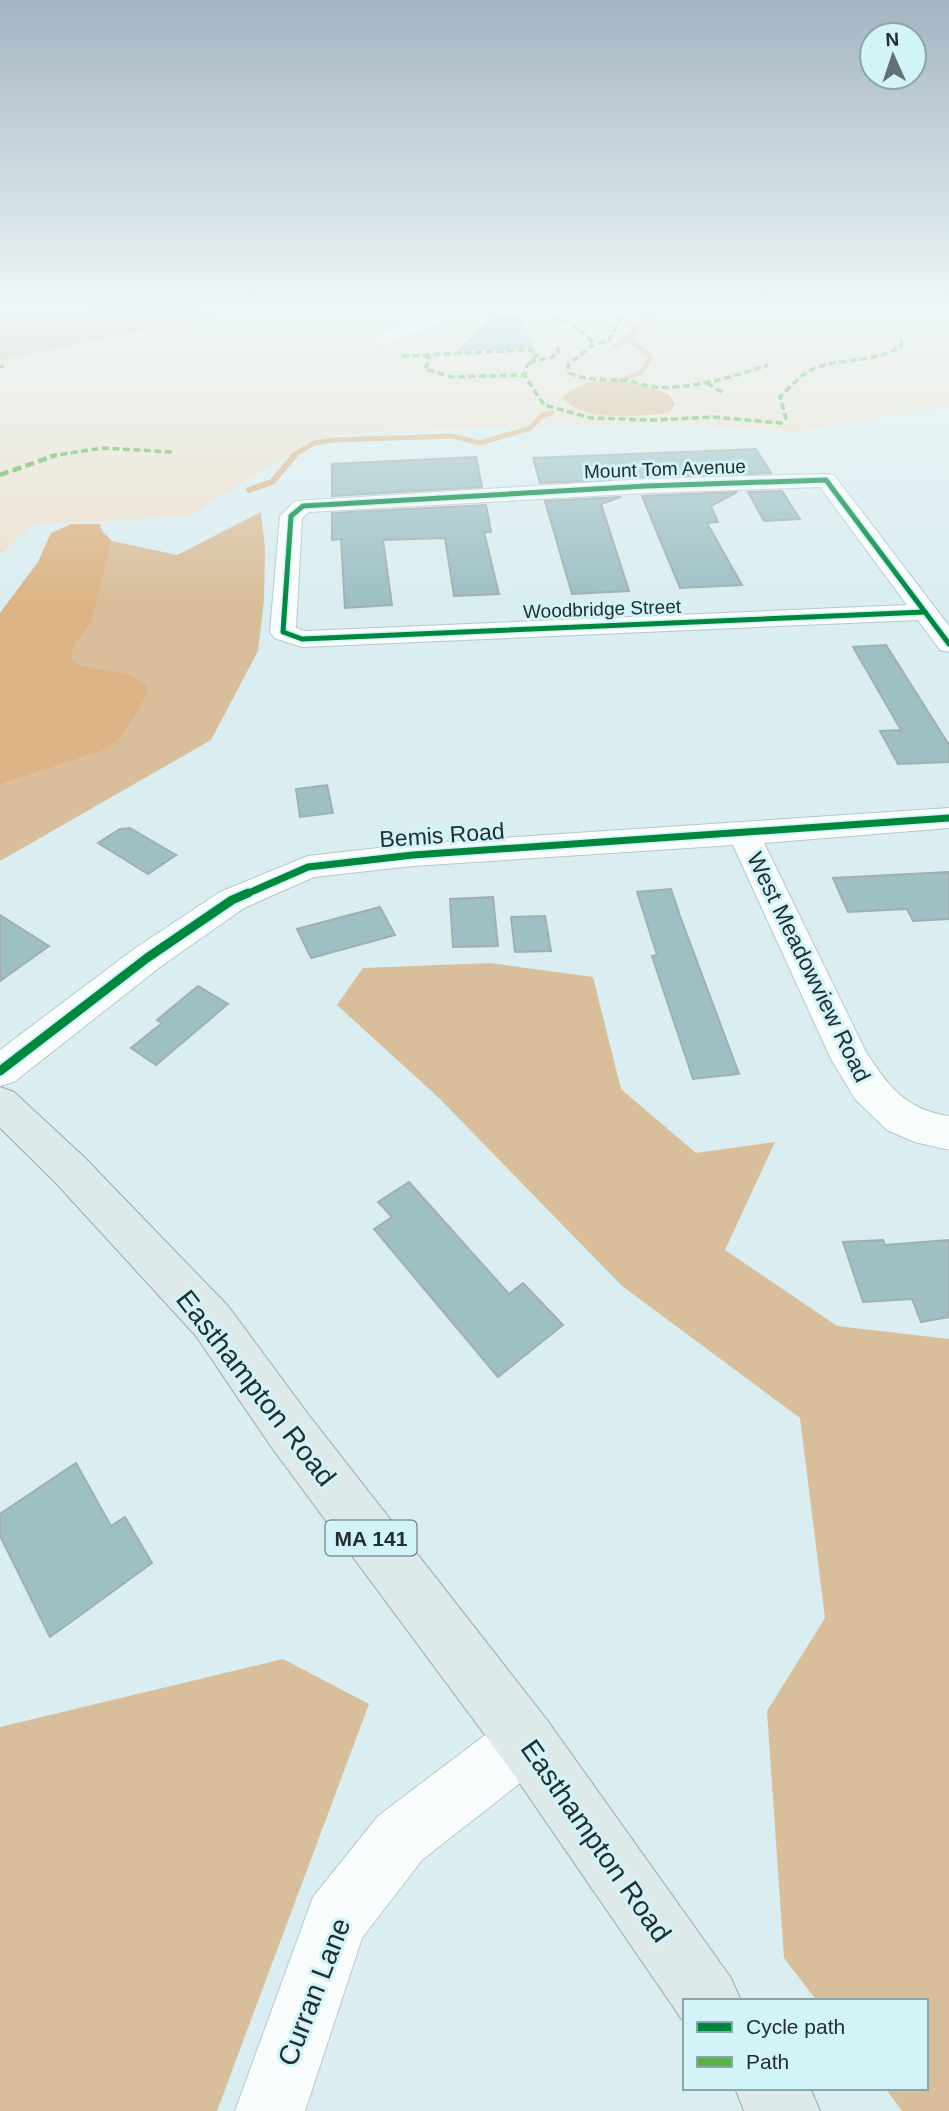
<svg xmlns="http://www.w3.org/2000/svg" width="949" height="2111" font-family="Arial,sans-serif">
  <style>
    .green { fill: #ede0cd }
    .forest { fill: #d9be9b }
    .water { fill: #dcb486 }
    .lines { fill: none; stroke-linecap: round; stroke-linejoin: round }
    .stream-far1 { stroke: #dcb486; stroke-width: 5 }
    .stream { stroke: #dcb486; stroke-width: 6 }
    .building { fill: #9ec0c5; stroke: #a1afb2; stroke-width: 2 }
    .minor-casing { stroke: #b9c8ca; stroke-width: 2 }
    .major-casing { stroke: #96abaf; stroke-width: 2 }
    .minor { fill: #f9fcfd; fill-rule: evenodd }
    .major { fill: #dee9ea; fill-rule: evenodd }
    .quiet-far1 { stroke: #55b246; stroke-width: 3.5; stroke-dasharray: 7 3.5; stroke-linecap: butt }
    .quiet { stroke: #55b246; stroke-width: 4.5; stroke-dasharray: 9 4.5; stroke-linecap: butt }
    .cycleway-far2-casing { stroke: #d2f3f8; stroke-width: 8 }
    .cycleway-far1-casing { stroke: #d2f3f8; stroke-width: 10 }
    .cycleway-casing { stroke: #d2f3f8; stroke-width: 13 }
    .cycleway-far2 { stroke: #00873e; stroke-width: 5 }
    .cycleway-far1 { stroke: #00873e; stroke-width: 7 }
    .cycleway { stroke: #00873e; stroke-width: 9 }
    .labels { text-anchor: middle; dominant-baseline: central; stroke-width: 6; stroke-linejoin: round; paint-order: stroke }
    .far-street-label { font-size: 19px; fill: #222f31; stroke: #d2f3f8 }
    .shield { fill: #d2f3f8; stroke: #576a6d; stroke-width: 2 }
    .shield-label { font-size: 21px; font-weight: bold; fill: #222f31 }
    .street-label { font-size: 23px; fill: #222f31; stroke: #d2f3f8 }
    .near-street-label { font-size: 28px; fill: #222f31; stroke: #d2f3f8 }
  </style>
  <rect width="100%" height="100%" fill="#daedf0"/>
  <!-- green -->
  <path class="green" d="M0,304H949V410L903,413L795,432L659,423L378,431L314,439L188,516L32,525L0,555Z"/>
  <!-- forest -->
  <g class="forest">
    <path d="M0,304H285L183,322L0,360Z"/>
    <path d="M261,512L265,548L264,600L258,651L211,740L0,861V785L103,751L146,696L106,671L82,666L72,659L74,646L92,622L112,541L177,555Z"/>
    <path d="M490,963L593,977L621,1089L696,1153L775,1142L725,1250L837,1326L949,1339V2111H902L885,2088H926V2001H817L784,1958L767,1711L825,1618L800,1418L622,1286L439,1098L337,1005L363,968Z"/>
    <path d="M283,1659L369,1704L217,2111H0V1727Z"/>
  </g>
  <!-- water -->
  <g class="water">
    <path d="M595,381C622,380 646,385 670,395L675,405L669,412L661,414C633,416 581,422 562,397L582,384Z"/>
    <path d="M71,524H100L102,531L112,541L92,622L74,646L72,659L82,666L131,675L147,685L146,696L122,736L103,751L0,785V613L38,562L51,533Z"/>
  </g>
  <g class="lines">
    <!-- stream-far1 -->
    <g class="stream-far1">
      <path d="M616,346L627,338"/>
      <path d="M605,387L641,372L651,357L627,338L663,304"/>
      <path d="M292,456L314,443L335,440L452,436L480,443L531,428L542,415L552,413"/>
    </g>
    <!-- stream -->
    <path class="stream" d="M249,490L272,482L295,455"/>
  </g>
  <!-- building -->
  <g class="building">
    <path d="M492,319H520L533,347L459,350Z"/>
    <path d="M756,449L771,473L540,483L533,458Z"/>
    <path d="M476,457L482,487L332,496V464Z"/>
    <path d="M782,491L800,519L764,521L748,492Z"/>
    <path d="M737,492L711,506L718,522L707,523L742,585L680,588L642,496Z"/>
    <path d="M621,497L601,504L629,591L572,594L545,501Z"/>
    <path d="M486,505L491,532H484L499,594L454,596L445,538L383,540L392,605L345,608L341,539L332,540V513Z"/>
    <path d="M886,645L949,745V762L898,764L880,731L901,730L853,647Z"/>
    <path d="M327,785L333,813L300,817L296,789Z"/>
    <path d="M130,828L176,855L148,874L98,843L120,829Z"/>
    <path d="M949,872V919L913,921L907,909L848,912L833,878Z"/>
    <path d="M671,889L680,916L739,1074L693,1079L652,956L657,955L637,892Z"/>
    <path d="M493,897L498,946L453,947L450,899Z"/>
    <path d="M380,907L395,935L311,958L297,929Z"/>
    <path d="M0,915L49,946L0,981Z"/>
    <path d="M545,916L551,951L515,952L511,917Z"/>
    <path d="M198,986L228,1004L156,1065L131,1048L162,1023L157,1020Z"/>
    <path d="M409,1182L509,1294L523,1283L563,1325L498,1377L374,1229L392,1217L378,1202Z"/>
    <path d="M883,1240L885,1245L949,1240V1317L921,1322L912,1299L863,1302L843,1242Z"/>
    <path d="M76,1463L111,1526L125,1517L152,1563L50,1637L0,1536V1514Z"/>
  </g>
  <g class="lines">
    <!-- minor casing -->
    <g class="minor-casing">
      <g id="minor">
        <path d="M461,304H482L469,313L387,344H375L372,340L386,331Z"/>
        <path d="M826,474L834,475L949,626V652L940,650L918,620L302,647L274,638L270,632L280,516L295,501L646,479ZM820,487L907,605L305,631L296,628L302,518L309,512L646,493Z"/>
        <path d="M949,808V828L764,843L866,1052C889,1087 906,1110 949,1116V1150L915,1142L887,1130L855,1099L831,1059L733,845L413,866L314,877L244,908L160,967L14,1082L0,1086V1050L134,949L220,892L308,856L413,844Z"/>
        <path d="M526,1712L547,1720L555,1741L547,1762L422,1860L362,1938L305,2111H235L313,1897L378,1816L505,1720Z"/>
      </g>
    </g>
    <!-- major casing -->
    <g class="major-casing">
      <g id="major">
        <path d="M0,1087L14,1092L84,1157L228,1306L308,1414L547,1720L731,1978L741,2001H685V2024L505,1762L272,1448L196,1336L54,1181L0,1128Z"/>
        <path d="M735,2088H810L820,2111H744Z"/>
      </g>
    </g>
    <!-- minor -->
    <use href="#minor" class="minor"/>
    <!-- major -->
    <use href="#major" class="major"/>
    <!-- quiet-far1 -->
    <g class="quiet-far1">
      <path d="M51,304C110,313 168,314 227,304"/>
      <path d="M552,316L578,328L595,345"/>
      <path d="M622,316L609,340L590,347L568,365L569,373C587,381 604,379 623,380C634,381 644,386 655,387C694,389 732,377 768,365"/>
      <path d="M402,356L531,350L537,355L527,366L525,376L544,405L591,418L655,420L712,417L781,423L786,418L780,397C790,387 801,374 815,368C844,357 874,364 901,346L902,338"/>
      <path d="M424,356L430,358L425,369L452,377L525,375"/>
      <path d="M529,363L552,357L559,352L557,347"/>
      <path d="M0,367L4,366"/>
      <path d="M707,383L725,394"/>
      <path d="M50,456L103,448L172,452"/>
    </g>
    <!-- quiet -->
    <path class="quiet" d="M0,475L56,455"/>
    <!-- cycleway-far2 casing -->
    <g class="cycleway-far2-casing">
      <g id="cycleway-far2">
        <path d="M826,480L925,612L302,639L283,632L291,516L303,506L646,486Z"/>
        <path d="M925,612L949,644"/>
      </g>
    </g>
    <!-- cycleway-far1 casing -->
    <g class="cycleway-far1-casing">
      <path id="cycleway-far1" d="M244,895L308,867L413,855L949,818"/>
    </g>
    <!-- cycleway casing -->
    <g class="cycleway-casing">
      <path id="cycleway" d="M0,1071L147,958L232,900L248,893"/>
    </g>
    <!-- cycleway-far2 -->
    <use href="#cycleway-far2" class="cycleway-far2"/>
    <!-- cycleway-far1 -->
    <use href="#cycleway-far1" class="cycleway-far1"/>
    <!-- cycleway -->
    <use href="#cycleway" class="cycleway"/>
  </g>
  <!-- sky -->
  <linearGradient id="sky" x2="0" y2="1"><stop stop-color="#a3b4c1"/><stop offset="0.51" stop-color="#eef7f8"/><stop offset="1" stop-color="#eef7f8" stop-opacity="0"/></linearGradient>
  <rect width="949" height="600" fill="url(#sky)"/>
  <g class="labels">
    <!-- far-street labels -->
    <g class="far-street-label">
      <text transform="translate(665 469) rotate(-2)">Mount Tom Avenue</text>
      <text transform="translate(602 609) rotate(-2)">Woodbridge Street</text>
    </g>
    <!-- shield labels -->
    <rect class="shield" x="325.5" y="1520.5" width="91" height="35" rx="5"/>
    <g class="shield-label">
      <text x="371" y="1538">MA 141</text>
    </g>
    <!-- street labels -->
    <g class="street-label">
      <text transform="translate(442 835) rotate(-4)">Bemis Road</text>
      <text transform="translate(809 967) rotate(64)">West Meadowview Road</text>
    </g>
    <!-- near-street labels -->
    <g class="near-street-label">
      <text transform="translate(256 1388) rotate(52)">Easthampton Road</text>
      <text transform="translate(596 1841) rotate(55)">Easthampton Road</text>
      <text transform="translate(314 1992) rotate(-69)">Curran Lane</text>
    </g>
  </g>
  <!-- legend -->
  <rect x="683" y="1999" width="245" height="91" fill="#d2f3f8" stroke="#8ca5a8" stroke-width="2"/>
  <rect x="697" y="2022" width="35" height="10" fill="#00873e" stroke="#8ca5a8" stroke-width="2"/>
  <text x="746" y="2034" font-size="21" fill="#222f31">Cycle path</text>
  <rect x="697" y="2057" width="35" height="10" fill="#55b246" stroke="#8ca5a8" stroke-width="2"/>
  <text x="746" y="2069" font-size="21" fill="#222f31">Path</text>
  <!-- north arrow -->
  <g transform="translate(893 56) rotate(357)"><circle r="33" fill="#d2f3f8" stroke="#8ca5a8" stroke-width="2"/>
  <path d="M0-5L12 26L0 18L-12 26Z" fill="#627274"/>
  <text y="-10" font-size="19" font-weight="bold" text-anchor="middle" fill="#222f31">N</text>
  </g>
</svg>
